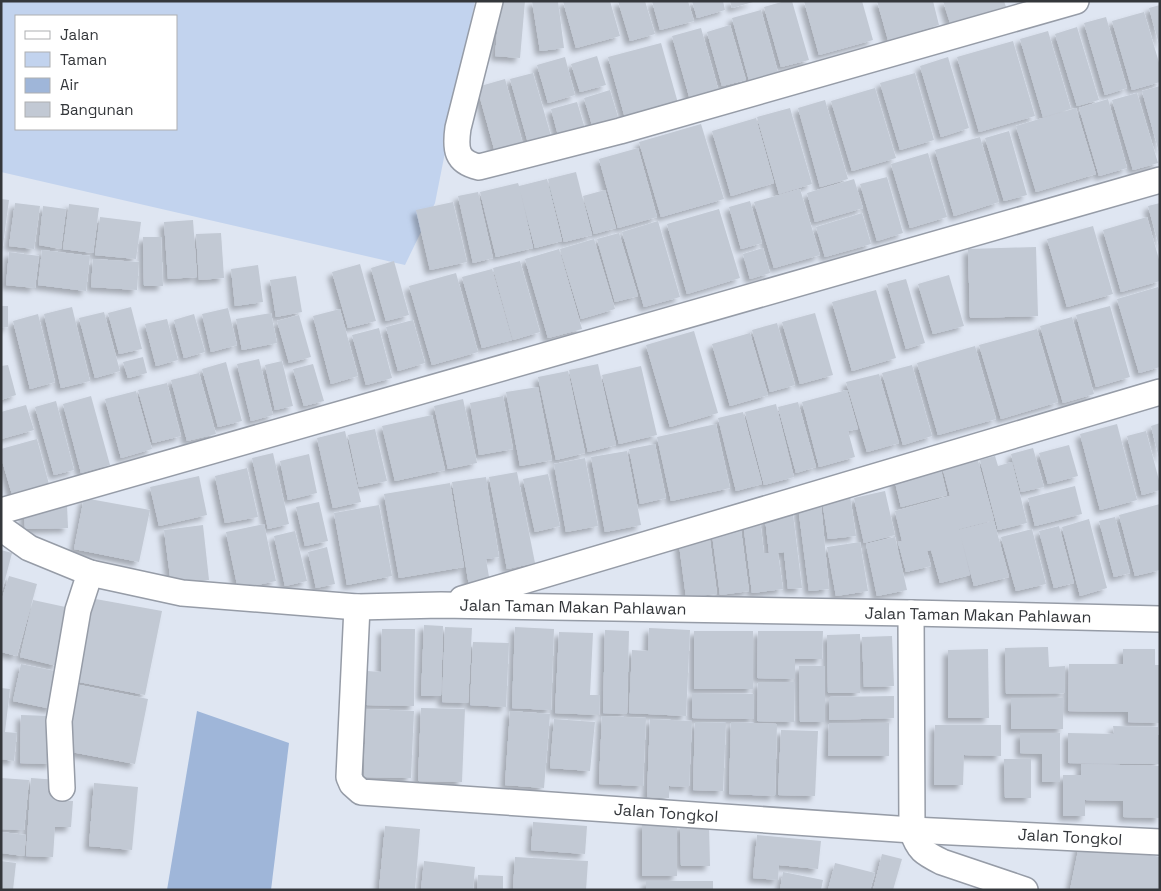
<svg xmlns="http://www.w3.org/2000/svg" width="1161" height="891" font-family="'Space Grotesk',sans-serif">
  <style>
    .green { fill: #c2d3ee; fill-rule: evenodd }
    .water { fill: #9fb6d9 }
    .building { fill: #c2c9d4; filter: url(#shadow) }
    .lines { fill: none; stroke-linecap: round; stroke-linejoin: round }
    .minor-casing { stroke: #969ca7; stroke-width: 28 }
    .minor { stroke: #fff; stroke-width: 25 }
    .labels { text-anchor: middle; dominant-baseline: central; stroke-width: 4; stroke-linejoin: round; paint-order: stroke }
    .street-label { font-size: 16px; fill: #34373b; stroke: #fff }
  </style>
  <defs>
    <filter id="shadow"><feDropShadow dx="-4.5" dy="4.5" stdDeviation="2.5" flood-color="#0004"/></filter>
  </defs>
  <rect width="100%" height="100%" fill="#dfe6f2"/>
  <!-- green -->
  <path class="green" d="M1,1H475L435,203L405,265L1,172ZM16,16H176V129H16Z"/>
  <!-- water -->
  <path class="water" d="M197,711L289,743L271,890H167Z"/>
  <!-- building -->
  <g class="building">
    <path d="M500,1H525L520,58L495,56Z"/>
    <path d="M532,1H558L564,48L540,51Z"/>
    <path d="M563,1H610L620,36L576,48Z"/>
    <path d="M618,1H645L655,34L630,41Z"/>
    <path d="M652,1H688L694,21L660,30Z"/>
    <path d="M692,1H723L725,10L697,18Z"/>
    <path d="M730,1H753V2L732,8Z"/>
    <path d="M785,1H792L809,60L781,67L764,7Z"/>
    <path d="M804,1H862L873,40L819,55Z"/>
    <path d="M877,1H933L939,25L888,40Z"/>
    <path d="M943,1H1004L1006,7L950,23Z"/>
    <path d="M1160,5V43L1159,44L1149,8Z"/>
    <path d="M761,10L779,76L750,84L732,18Z"/>
    <path d="M1144,12L1160,66V82L1132,90L1112,21Z"/>
    <path d="M1106,17L1127,88L1105,95L1084,23Z"/>
    <path d="M730,25L746,80L722,86L707,32Z"/>
    <path d="M1077,27L1099,100L1077,106L1055,34Z"/>
    <path d="M701,28L719,92L690,100L672,36Z"/>
    <path d="M1048,31L1071,109L1043,117L1020,39Z"/>
    <path d="M1013,41L1035,116L979,132L957,57Z"/>
    <path d="M661,43L678,103L625,118L608,57Z"/>
    <path d="M597,56L606,85L580,92L571,64Z"/>
    <path d="M565,57L575,95L548,103L537,65Z"/>
    <path d="M948,57L969,128L941,137L920,66Z"/>
    <path d="M533,73L551,136L528,143L510,79Z"/>
    <path d="M915,73L934,140L900,150L880,83Z"/>
    <path d="M505,79L524,148L496,156L477,87Z"/>
    <path d="M1160,86V152H1159L1142,91Z"/>
    <path d="M875,88L896,158L852,171L831,101Z"/>
    <path d="M610,90L618,117L592,125L584,98Z"/>
    <path d="M1137,93L1158,163L1133,170L1112,100Z"/>
    <path d="M1108,99L1127,168L1099,176L1079,108Z"/>
    <path d="M825,100L848,179L820,187L798,108Z"/>
    <path d="M577,102L586,132L559,139L551,109Z"/>
    <path d="M790,108L812,184L779,194L757,117Z"/>
    <path d="M1076,108L1096,174L1036,192L1016,126Z"/>
    <path d="M756,118L774,183L731,196L712,131Z"/>
    <path d="M701,124L724,199L661,217L639,142Z"/>
    <path d="M1009,131L1027,195L1004,201L985,138Z"/>
    <path d="M980,137L999,202L954,216L935,150Z"/>
    <path d="M638,148L657,217L618,228L599,159Z"/>
    <path d="M928,153L947,217L910,228L891,164Z"/>
    <path d="M576,172L592,235L564,242L548,179Z"/>
    <path d="M887,177L903,233L877,241L860,184Z"/>
    <path d="M547,179L562,241L535,248L520,190L533,248L496,257L480,192L518,183L519,186Z"/>
    <path d="M854,179L863,208L815,222L807,193Z"/>
    <path d="M800,189L820,255L774,268L754,202Z"/>
    <path d="M605,190L616,228L594,234L583,196Z"/>
    <path d="M478,192L493,258L473,263L458,196Z"/>
    <path d="M1,199L9,200L2,253H1Z"/>
    <path d="M750,201L762,243L741,249L729,207Z"/>
    <path d="M453,202L467,262L430,270L416,210Z"/>
    <path d="M15,203L40,206L34,249L9,246Z"/>
    <path d="M1160,203V246H1159L1148,206Z"/>
    <path d="M69,204L99,208L93,253L63,249Z"/>
    <path d="M43,206L66,209L61,249L39,245Z"/>
    <path d="M719,209L740,278L687,294L667,224Z"/>
    <path d="M862,213L871,244L825,257L816,227Z"/>
    <path d="M100,217L141,222L136,259L95,255Z"/>
    <path d="M1147,217L1160,263V281L1121,292L1103,230Z"/>
    <path d="M193,220L197,277L168,279L164,222Z"/>
    <path d="M658,221L680,297L644,307L622,232Z"/>
    <path d="M1093,226L1113,294L1067,307L1047,239Z"/>
    <path d="M221,233L224,278L199,280L196,234Z"/>
    <path d="M619,233L638,296L615,302L597,239Z"/>
    <path d="M143,237H161L163,286H144Z"/>
    <path d="M594,239L615,309L581,319L560,249Z"/>
    <path d="M1036,247L1038,316L970,318L968,249Z"/>
    <path d="M763,248L770,273L750,279L743,254Z"/>
    <path d="M559,249L582,329L548,338L525,259Z"/>
    <path d="M42,250L90,256L86,291L38,285Z"/>
    <path d="M9,252L39,256L35,288L6,285Z"/>
    <path d="M93,259L139,262L137,290L91,287Z"/>
    <path d="M394,261L409,315L386,321L371,268Z"/>
    <path d="M520,261L540,332L513,340L493,268Z"/>
    <path d="M360,264L376,321L348,328L332,272Z"/>
    <path d="M258,265L263,302L235,306L231,269Z"/>
    <path d="M492,269L512,340L482,348L462,277Z"/>
    <path d="M456,273L478,352L432,365L409,286Z"/>
    <path d="M949,275L964,326L933,334L918,284Z"/>
    <path d="M296,276L302,312L276,317L270,280Z"/>
    <path d="M906,279L925,343L906,349L887,284Z"/>
    <path d="M1158,287L1160,292V367L1139,373L1117,299Z"/>
    <path d="M876,290L896,358L852,371L832,302Z"/>
    <path d="M1,306H8V327L1,328Z"/>
    <path d="M1110,306L1130,377L1096,387L1076,315Z"/>
    <path d="M72,307L90,381L61,388L44,314Z"/>
    <path d="M131,307L142,349L119,354L108,313Z"/>
    <path d="M228,308L237,345L211,352L202,314Z"/>
    <path d="M340,309L358,376L331,384L313,316Z"/>
    <path d="M104,312L120,371L95,378L79,318Z"/>
    <path d="M271,313L277,343L242,350L236,319Z"/>
    <path d="M815,313L833,375L800,384L782,322Z"/>
    <path d="M38,314L55,382L30,389L13,321Z"/>
    <path d="M194,314L205,352L184,358L174,320Z"/>
    <path d="M299,315L311,357L289,363L277,321Z"/>
    <path d="M1072,317L1094,394L1063,403L1040,326Z"/>
    <path d="M167,319L178,360L156,366L145,324Z"/>
    <path d="M413,320L425,363L398,371L386,327Z"/>
    <path d="M777,323L795,385L770,392L752,330Z"/>
    <path d="M379,328L392,378L366,385L352,335Z"/>
    <path d="M1037,329L1058,402L1001,419L979,345Z"/>
    <path d="M694,331L718,413L670,427L646,345Z"/>
    <path d="M750,333L768,395L730,406L712,344Z"/>
    <path d="M975,346L996,419L938,435L917,363Z"/>
    <path d="M143,357L147,373L128,378L123,362Z"/>
    <path d="M259,359L273,415L251,421L237,364Z"/>
    <path d="M282,361L293,406L275,410L265,365Z"/>
    <path d="M226,362L242,421L218,427L202,369Z"/>
    <path d="M313,364L324,401L304,406L293,369Z"/>
    <path d="M598,364L616,445L588,452L569,370Z"/>
    <path d="M8,365L16,395L1,400V366Z"/>
    <path d="M912,365L932,436L903,445L882,373Z"/>
    <path d="M641,366L657,435L619,444L602,375Z"/>
    <path d="M568,371L585,453L556,460L538,377Z"/>
    <path d="M199,373L216,434L187,441L171,380Z"/>
    <path d="M879,374L899,443L867,452L846,382Z"/>
    <path d="M167,383L181,436L153,443L138,390Z"/>
    <path d="M538,387L552,460L520,466L506,392Z"/>
    <path d="M847,390L858,429L848,431L855,457L819,467L802,402Z"/>
    <path d="M136,391L152,449L121,458L105,399Z"/>
    <path d="M91,396L110,465L81,473L63,404Z"/>
    <path d="M503,396L513,449L479,455L470,403Z"/>
    <path d="M463,399L477,463L448,469L434,406Z"/>
    <path d="M56,401L74,470L54,475L35,407Z"/>
    <path d="M798,402L816,467L796,473L778,407Z"/>
    <path d="M776,404L794,477L764,485L745,412Z"/>
    <path d="M26,405L34,430L1,439V412Z"/>
    <path d="M743,412L762,484L736,491L718,418Z"/>
    <path d="M432,415L445,470L395,481L382,426Z"/>
    <path d="M1160,423V458H1159L1151,426Z"/>
    <path d="M716,424L730,488L671,501L657,437Z"/>
    <path d="M1117,424L1137,500L1100,510L1080,434Z"/>
    <path d="M375,429L387,481L359,487L348,435Z"/>
    <path d="M345,431L361,502L333,508L317,438Z"/>
    <path d="M1146,431L1160,484V490L1142,495L1127,436Z"/>
    <path d="M37,439L50,488L13,498L1,457V449Z"/>
    <path d="M655,444L666,498L640,504L629,449Z"/>
    <path d="M1069,445L1078,476L1048,484L1039,453Z"/>
    <path d="M1033,448L1044,487L1021,492L1011,454Z"/>
    <path d="M627,451L641,525L605,532L591,457Z"/>
    <path d="M273,453L289,524L268,529L252,458Z"/>
    <path d="M309,454L317,493L288,500L280,461Z"/>
    <path d="M995,456L998,466L1012,462L1027,523L998,530L980,460Z"/>
    <path d="M977,457L994,520L959,529V530L994,521L1009,577L974,586L961,537L970,575L940,583L931,550L927,551L931,566L906,572L898,542L902,541L895,511L950,496L942,466Z"/>
    <path d="M585,458L598,526L566,532L554,464Z"/>
    <path d="M939,462L947,495L901,507L893,474Z"/>
    <path d="M247,468L258,517L225,523L215,476Z"/>
    <path d="M517,472L535,563L507,569L489,477Z"/>
    <path d="M548,474L560,526L535,532L523,479Z"/>
    <path d="M199,476L207,515L159,526L150,487Z"/>
    <path d="M486,477L499,557L486,559L490,583L469,586L452,482Z"/>
    <path d="M450,483L464,567L399,578L384,494Z"/>
    <path d="M1075,486L1082,514L1035,526L1028,498Z"/>
    <path d="M885,491L895,535L864,543L854,498Z"/>
    <path d="M850,496L856,536L828,539L822,500Z"/>
    <path d="M84,498L150,510L139,562L74,549Z"/>
    <path d="M319,502L328,541L305,546L296,507Z"/>
    <path d="M821,504L829,589L809,591L798,506Z"/>
    <path d="M1160,504V570L1135,576L1119,515Z"/>
    <path d="M67,505L68,528L25,529L24,507Z"/>
    <path d="M379,505L392,576L347,585L334,513Z"/>
    <path d="M793,514L802,588L788,589L784,552L778,553L783,589L752,593L743,522L760,520L764,553H769L765,518Z"/>
    <path d="M1115,517L1130,573L1114,577L1099,521Z"/>
    <path d="M1089,519L1107,588L1080,596L1062,527Z"/>
    <path d="M740,523L749,591L720,595L711,526Z"/>
    <path d="M264,524L276,581L238,589L226,532Z"/>
    <path d="M203,525L209,580L171,584L164,530Z"/>
    <path d="M1059,526L1074,583L1054,588L1039,531Z"/>
    <path d="M1032,529L1046,584L1016,591L1001,537Z"/>
    <path d="M295,531L307,581L285,586L274,536Z"/>
    <path d="M709,533L717,594L686,597L678,537Z"/>
    <path d="M895,537L907,590L877,596L866,544Z"/>
    <path d="M860,542L868,591L836,596L827,547Z"/>
    <path d="M327,547L335,584L316,588L308,552Z"/>
    <path d="M1,550L12,553L2,591H1Z"/>
    <path d="M9,576L37,584L17,656L1,652V602Z"/>
    <path d="M90,598L162,611L145,695L74,681Z"/>
    <path d="M33,600L70,608L57,666L20,657Z"/>
    <path d="M424,625L443,626L441,696H421Z"/>
    <path d="M445,627L472,628L468,703L442,702Z"/>
    <path d="M515,627L554,629L551,710L512,708Z"/>
    <path d="M649,628L690,630L686,716L629,713L632,650L648,651Z"/>
    <path d="M382,629H415L414,706L366,705L367,671L381,672Z"/>
    <path d="M605,630L629,631L627,714L603,713Z"/>
    <rect x="694" y="631" width="59" height="58"/>
    <path d="M758,631H823L822,659H795V679L757,678Z"/>
    <path d="M559,632L593,633L590,695H600L599,715L555,713Z"/>
    <path d="M860,634V693H828L827,635Z"/>
    <path d="M892,636L894,686L864,687L862,637Z"/>
    <path d="M473,642L509,643L506,707L470,705Z"/>
    <path d="M1048,647L1049,667L1065,666V693L1006,694L1005,648Z"/>
    <path d="M988,649L989,718H948V650Z"/>
    <path d="M1123,649H1155V665H1160V723L1128,722V712L1068,711L1069,664H1123Z"/>
    <path d="M21,664L60,672L52,709L13,701Z"/>
    <path d="M799,666H825V722H800Z"/>
    <path d="M758,682H795L794,722L757,721Z"/>
    <path d="M75,684L148,699L135,764L66,751L73,719L68,718Z"/>
    <path d="M1,688L10,689L5,732L17,733L14,761L1,759Z"/>
    <path d="M692,693L754,694V719L692,718Z"/>
    <path d="M894,696V718L829,720V697Z"/>
    <rect x="1011" y="698" width="52" height="31"/>
    <path d="M421,708L465,709L462,782L418,781Z"/>
    <path d="M366,709L414,711L411,778L364,777Z"/>
    <path d="M510,711L550,714L544,788L505,785Z"/>
    <path d="M21,715L52,716V764L20,763Z"/>
    <path d="M602,716L646,718L643,786L599,784Z"/>
    <path d="M554,719L595,722L590,771L550,768Z"/>
    <path d="M650,719L692,721L689,787L669,786V798L647,797Z"/>
    <path d="M695,722L726,723L723,791L693,790Z"/>
    <path d="M731,722L777,724L775,796L729,794Z"/>
    <path d="M829,723H889V756H828Z"/>
    <path d="M935,725H1001V756L964,755L963,785H934Z"/>
    <path d="M1113,726L1158,727V735H1160V764L1068,763V733L1114,734Z"/>
    <path d="M781,730L818,731L815,796L778,795Z"/>
    <path d="M1020,733H1060V782H1042V754L1020,753Z"/>
    <path d="M1004,759H1031V798H1005Z"/>
    <path d="M1081,764L1160,766V818L1123,817V801L1085,800V816H1063V775H1081Z"/>
    <path d="M1,778L29,780L24,830L1,829Z"/>
    <path d="M31,778L58,780L57,800L73,801L71,827H55L53,857L26,856Z"/>
    <path d="M94,783L138,787L132,850L89,846Z"/>
    <path d="M533,822L587,826L585,854L531,850Z"/>
    <rect x="642" y="823" width="35" height="53"/>
    <path d="M680,825H709L710,866H681Z"/>
    <path d="M385,826L420,829L415,890H379Z"/>
    <path d="M1,832L26,835L24,856L1,853Z"/>
    <path d="M757,835L821,841L818,869L779,865L778,880L753,878Z"/>
    <path d="M1080,841L1160,857V890H1070Z"/>
    <path d="M882,854L902,859L893,890H873Z"/>
    <path d="M515,857L588,861L586,890H513Z"/>
    <path d="M1,861L16,863L13,890H1Z"/>
    <path d="M424,861L475,867L473,890H421Z"/>
    <path d="M835,863L875,873L870,890H828Z"/>
    <path d="M783,872L823,880L821,890H780Z"/>
    <path d="M478,875L503,876V890H477Z"/>
    <rect x="646" y="881" width="67" height="9"/>
  </g>
  <g class="lines">
    <!-- minor casing -->
    <g class="minor-casing">
      <g id="minor">
        <path d="M490,1L458,128C455,149 456,162 479,167L620,131L1076,1"/>
        <path d="M1,511L1160,180"/>
        <path d="M1,528L29,548L90,573L182,593L357,607L441,605L911,613L1160,619"/>
        <path d="M462,599L1160,392"/>
        <path d="M357,607L349,777L352,784L361,792L912,830L1160,842"/>
        <path d="M911,613L912,830C918,850 924,853 942,862L1025,890"/>
        <path d="M62,788L59,721L78,610L90,573"/>
      </g>
    </g>
    <!-- minor -->
    <use href="#minor" class="minor"/>
  </g>
  <g class="labels">
    <!-- street labels -->
    <g class="street-label">
      <text transform="translate(573 607) rotate(1)">Jalan Taman Makan Pahlawan</text>
      <text transform="translate(978 615) rotate(1)">Jalan Taman Makan Pahlawan</text>
      <text transform="translate(666 813) rotate(4)">Jalan Tongkol</text>
      <text transform="translate(1070 837) rotate(3)">Jalan Tongkol</text>
    </g>
  </g>
  <!-- border -->
  <rect width="1161" height="891" fill="none" stroke="#34373b" stroke-width="5"/>
  <!-- legend -->
  <rect x="15" y="15" width="162" height="115" fill="#ffffff" stroke="#aeafb1"/>
  <rect x="25" y="31" width="25" height="8" fill="#ffffff" stroke="#aeafb1"/>
  <text x="60" y="40" font-size="15" fill="#34373b">Jalan</text>
  <rect x="25" y="52" width="25" height="15" fill="#c2d3ee" stroke="#aeafb1"/>
  <text x="60" y="65" font-size="15" fill="#34373b">Taman</text>
  <rect x="25" y="78" width="25" height="15" fill="#9fb6d9" stroke="#aeafb1"/>
  <text x="60" y="90" font-size="15" fill="#34373b">Air</text>
  <rect x="25" y="102" width="25" height="15" fill="#c2c9d4" stroke="#aeafb1"/>
  <text x="60" y="115" font-size="15" fill="#34373b">Bangunan</text>
</svg>
